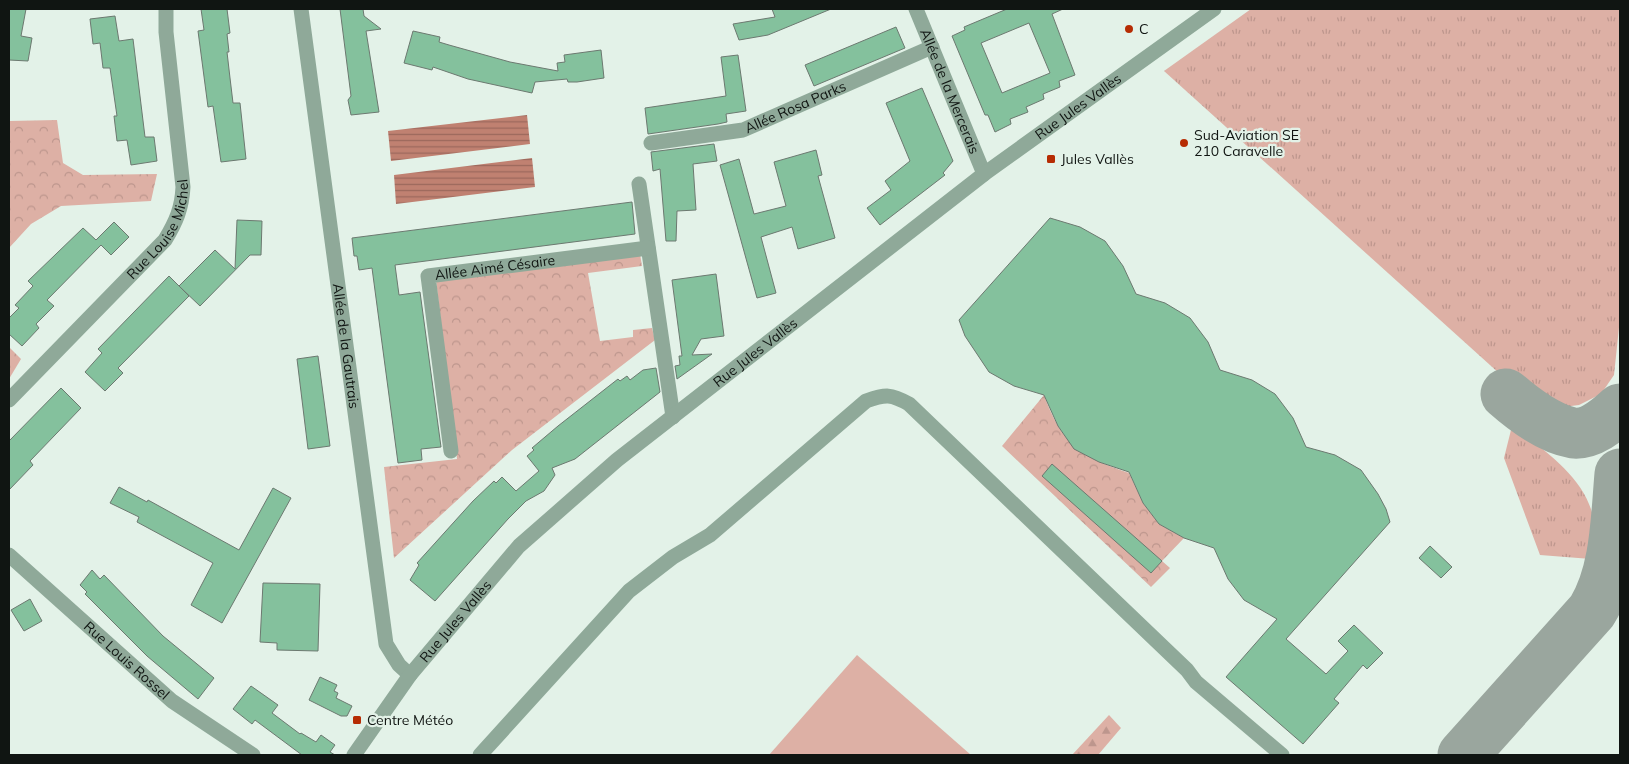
<svg xmlns="http://www.w3.org/2000/svg" width="1629" height="764" font-family="Mulish,sans-serif">
  <style>
    .grass { fill: url(#grass-tufts) }
    .forest { fill: url(#forest-firs) }
    .park { fill: url(#park-crowns) }
    .pitch { fill: #ddb0a5 }
    .water { fill: url(#water-rules) }
    .lines { fill: none; stroke-linecap: round; stroke-linejoin: round }
    .taxiway { stroke: #9aa69e; stroke-width: 51 }
    .building { fill: #84c19d; stroke: #6c7970; fill-rule: evenodd }
    .minor { stroke: #8fa999; stroke-width: 15 }
    .poi-dot { fill: #b62c03; stroke: #e3f2e8; stroke-width: 2 }
    .labels { text-anchor: middle; dominant-baseline: central; stroke-width: 4.5; stroke-linejoin: round; paint-order: stroke }
    .poi-label { font-size: 14px; fill: #101512; stroke: #e3f2e8; text-anchor: start }
    .street-label { font-size: 14px; fill: #101512; stroke: #e3f2e8 }
  </style>
  <defs>
    <pattern id="grass-tufts" width="24" height="20" patternUnits="userSpaceOnUse" patternTransform="scale(1.25)"><rect width="24" height="20" fill="#ddb0a5"/><path d="M3 7l-1-3M5 7V3M7 7l1-3M15 17l-1-3M17 17v-4M19 17l1-3" fill="none" stroke="#bd968d"/></pattern>
    <pattern id="forest-firs" width="22" height="20" patternUnits="userSpaceOnUse" patternTransform="scale(1.25)"><rect width="22" height="20" fill="#ddb0a5"/><path d="M5 1l3.5 6h-7zM16 11l3.5 6h-7z" fill="#bd968d"/></pattern>
    <pattern id="park-crowns" width="20" height="18" patternUnits="userSpaceOnUse" patternTransform="scale(1.25)"><rect width="20" height="18" fill="#ddb0a5"/><path d="M2 6a3 3 0 1 1 6 0M12 15a3 3 0 1 1 6 0" fill="none" stroke="#bd968d"/></pattern>
    <pattern id="water-rules" width="6" height="5" patternUnits="userSpaceOnUse" patternTransform="scale(1.25)"><rect width="6" height="5" fill="#c08171"/><path d="M0 2.5h6" fill="none" stroke="#9b685b"/></pattern>
  </defs>
  <rect width="100%" height="100%" fill="#e3f2e8"/>
  <!-- grass -->
  <g class="grass">
    <path d="M1251,9H1620V318L1614,375L1601,394L1579,405L1563,407L1542,403L1521,393L1164,71Z"/>
    <path d="M1512,426C1548,453 1594,483 1595,532C1595,541 1592,551 1591,559L1540,555L1504,458Z"/>
  </g>
  <!-- forest -->
  <path class="forest" d="M1109,715L1121,728L1098,755H1072Z"/>
  <!-- park -->
  <g class="park">
    <path d="M57,120L63,163L83,175L157,174L151,201L61,206L31,224L9,248V121Z"/>
    <path d="M640,254L642,266L588,273L600,341L633,337V330L652,328L655,340L512,450L394,558L384,467L457,459L436,280Z"/>
    <path d="M9,347L21,359L9,379Z"/>
    <path d="M1044,395C1062,445 1081,457 1129,473L1143,503L1159,524L1184,538L1162,561L1170,568L1151,587L1002,446Z"/>
  </g>
  <!-- pitch -->
  <path class="pitch" d="M857,655L971,755H769Z"/>
  <!-- water -->
  <g class="water">
    <path d="M527,115L530,144L391,161L388,131Z"/>
    <path d="M532,158L535,187L396,204L394,175Z"/>
  </g>
  <g class="lines">
    <!-- taxiway -->
    <g class="taxiway">
      <path d="M1506,394C1523,409 1550,429 1573,433C1590,435 1608,420 1620,409"/>
      <path d="M1463,755L1592,611C1616,572 1616,519 1620,474"/>
    </g>
  </g>
  <!-- building -->
  <g class="building">
    <path d="M9,9H26L21,36L32,38L28,61L9,60Z"/>
    <path d="M201,9H227L230,33L227,34L229,52H227L230,78L233,103H240L246,159L221,162L213,106L208,107L198,31L204,30Z"/>
    <path d="M340,9H363L364,16L381,29L366,31L379,112L351,115L348,100L351,96Z"/>
    <path d="M772,9H831L768,35L739,40L733,24L775,17Z"/>
    <path d="M1007,9H1063L1052,14L1075,75L1059,81L1060,87L1043,94L1044,99L1026,107L1028,112L1010,119L1011,124L995,132L988,115H985L952,36L965,30L964,27ZM1029,23L1050,73L1002,93L981,43Z"/>
    <path d="M115,16L119,41L133,39L145,137H154L157,161L131,165L127,140L117,141L114,116H117L110,68H103L100,43L93,44L90,19Z"/>
    <path d="M896,27L905,48L814,86L805,65Z"/>
    <path d="M413,31L440,37L439,42L449,45L510,62L558,71L557,63L565,62L564,55L601,50L604,78L577,82H568L567,79L535,82L532,93L468,79L433,67L432,70L404,63Z"/>
    <path d="M738,55L746,111L726,114L727,122L718,124L648,134L645,108L726,96L721,57Z"/>
    <path d="M922,88L953,161L943,173L945,175L880,225L867,208L891,190L885,181L910,161L886,103Z"/>
    <path d="M714,144L717,161L693,164L696,210L677,211L676,241H666L660,169L653,171L651,152Z"/>
    <path d="M816,150L822,175L818,176L835,238L798,249L792,227L761,237L776,293L757,298L720,165L739,159L754,214L786,206L774,162Z"/>
    <path d="M632,202L635,234L395,265L399,295L420,292L441,447L421,449L422,460L398,463L372,268L359,270L357,256H354L352,238Z"/>
    <path d="M1050,218L1080,227L1105,241L1123,266L1136,294L1165,303L1190,318L1208,342L1220,370L1252,380L1275,394L1293,418L1306,447L1335,455L1361,470L1378,494L1386,509L1390,522L1286,639L1326,674L1348,651L1338,641L1354,625L1383,653L1367,669L1363,665L1334,699L1339,703L1303,744L1226,677L1277,619L1244,600L1228,579L1214,548L1184,538L1159,524L1143,503L1129,472L1099,462L1074,449L1058,426L1044,395L1014,386L989,372L965,336L959,320Z"/>
    <path d="M237,220L262,221L261,255H250L200,306L179,286L215,250L235,269Z"/>
    <path d="M114,222L129,237L111,255L101,245L47,300L54,306L36,324L39,328L22,346L9,334V318L19,308L15,305L33,286L28,281L83,228L96,240Z"/>
    <path d="M716,274L724,336L701,339L692,355L712,354L677,379L675,366L680,365L679,356H682L672,280Z"/>
    <path d="M169,276L189,296L118,368L123,373L105,391L85,372L102,353L98,349Z"/>
    <path d="M318,356L330,446L308,449L297,359Z"/>
    <path d="M656,368L660,392L575,459L552,468L555,475L544,491L526,501L508,519L435,601L410,580L419,565L417,563L473,501L494,481L496,483L502,477L516,491L539,471L527,456L534,450L532,448L558,426L618,379L620,381L627,376L630,380L643,370Z"/>
    <path d="M61,388L81,408L30,461L33,465L9,490V441Z"/>
    <path d="M1052,464L1162,561L1151,573L1042,476Z"/>
    <path d="M119,487L147,502L148,500L239,550L273,488L291,498L222,623L191,605L213,563L137,522L139,517L110,503Z"/>
    <path d="M1430,546L1452,567L1441,578L1419,558Z"/>
    <path d="M92,570L100,579L104,575L163,636L214,678L198,699L147,656L85,594L87,592L80,585Z"/>
    <path d="M263,583L320,584L318,651L277,650V643L260,642Z"/>
    <path d="M30,599L42,621L24,631L11,610Z"/>
    <path d="M320,677L337,685L334,691L338,693L336,698L352,706L347,716H341L309,700Z"/>
    <path d="M251,686L278,705L272,713L300,734L301,733L316,742L321,735L335,745L330,752L335,755H302L255,720L252,724L233,709Z"/>
  </g>
  <g class="lines">
    <!-- minor -->
    <g class="minor">
      <path id="s1" d="M301,9L386,644L399,665L410,675"/>
      <path id="s2" d="M916,9L984,174"/>
      <path id="s3" d="M651,143L743,130L932,47"/>
      <path d="M639,184L673,417"/>
      <path id="s4" d="M9,400L165,240C176,222 182,208 183,187L166,32V9"/>
      <path id="s5" d="M451,451L428,276L648,248"/>
      <path id="s6" d="M9,555L172,701L253,755"/>
      <path id="s7" d="M354,755L410,675L519,546L617,460L984,174L1214,9"/>
      <path d="M480,755L629,591L673,557L710,535L866,401C886,394 891,394 909,404L1187,670L1196,682L1282,755"/>
    </g>
  </g>
  <!-- markers -->
  <g class="poi-dot">
    <circle cx="1129" cy="29" r="5"/>
    <circle cx="1184" cy="143" r="5"/>
    <rect x="1046" y="154" width="10" height="10" rx="2.5"/>
    <rect x="352" y="715" width="10" height="10" rx="2.5"/>
  </g>
  <g class="labels">
    <!-- poi labels -->
    <g class="poi-label">
      <text x="1139" y="29">C</text>
      <text x="1194" y="135">Sud-Aviation SE<tspan x="1194" dy="16">210 Caravelle</tspan></text>
      <text x="1061" y="159">Jules Vallès</text>
      <text x="367" y="720">Centre Météo</text>
    </g>
    <!-- street labels -->
    <g class="street-label">
      <text stroke="none"><textPath href="#s2" startOffset="89">Allée de la Mercerais</textPath></text>
      <text stroke="none"><textPath href="#s7" startOffset="978">Rue Jules Vallès</textPath></text>
      <text stroke="none"><textPath href="#s3" startOffset="150">Allée Rosa Parks</textPath></text>
      <text stroke="none"><textPath href="#s4" startOffset="230">Rue Louise Michel</textPath></text>
      <text stroke="none"><textPath href="#s5" startOffset="244">Allée Aimé Césaire</textPath></text>
      <text stroke="none"><textPath href="#s1" startOffset="340">Allée de la Gautrais</textPath></text>
      <text stroke="none"><textPath href="#s7" startOffset="572">Rue Jules Vallès</textPath></text>
      <text stroke="none"><textPath href="#s7" startOffset="168">Rue Jules Vallès</textPath></text>
      <text stroke="none"><textPath href="#s6" startOffset="158">Rue Louis Rossel</textPath></text>
    </g>
  </g>
  <!-- border -->
  <rect width="1629" height="764" fill="none" stroke="#101512" stroke-width="20"/>
</svg>
